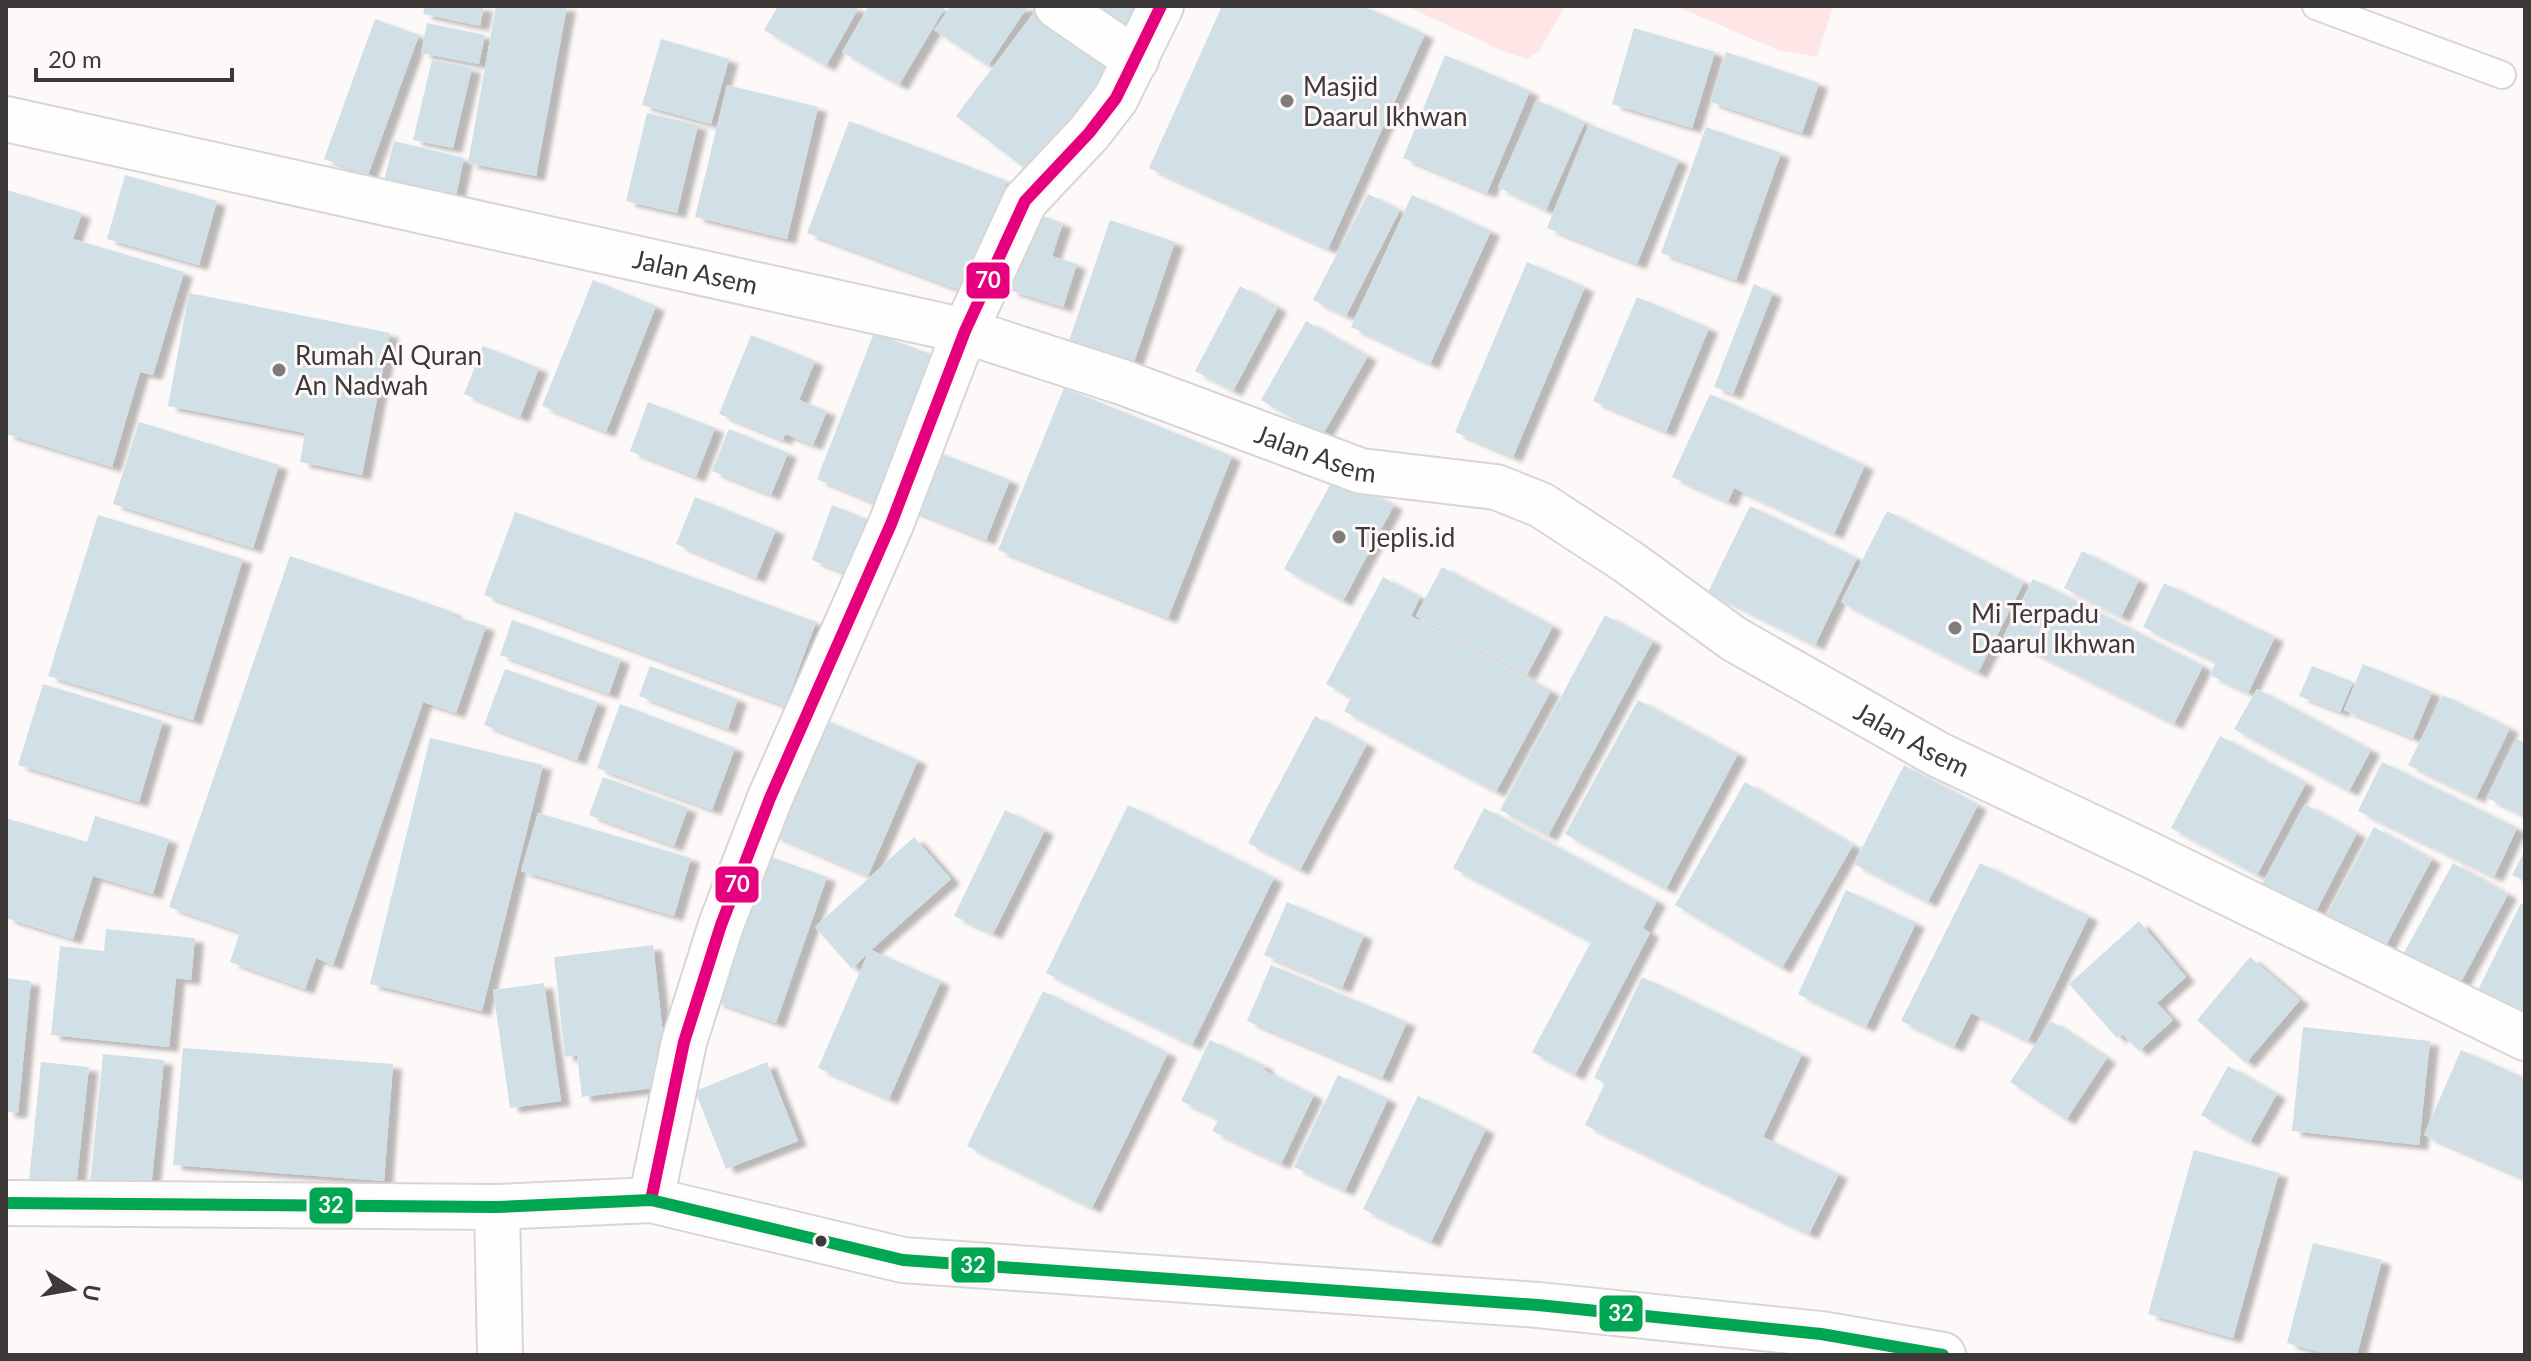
<svg xmlns="http://www.w3.org/2000/svg" width="2531" height="1361" font-family="Lato,sans-serif">
  <style>
    .green { fill: #fde6e5 }
    .building { fill: #d1e0e6; filter: url(#shadow) }
    .lines { fill: none; stroke-linecap: round; stroke-linejoin: round }
    .service-casing { stroke: #d9d5d5; stroke-width: 30 }
    .minor-casing { stroke: #d9d5d5; stroke-width: 48 }
    .tertiary-casing { stroke: #d9d5d5; stroke-width: 48 }
    .service { stroke: #fffefe; stroke-width: 26 }
    .minor { stroke: #fffefe; stroke-width: 44 }
    .tertiary { stroke: #fffefe; stroke-width: 44 }
    .bus-1-casing { stroke: #fff8f8; stroke-width: 18 }
    .bus-2-casing { stroke: #fff8f8; stroke-width: 18 }
    .bus-1 { stroke: #e5007d; stroke-width: 12 }
    .bus-2 { stroke: #00a651; stroke-width: 12 }
    .poi-dot { fill: #817c7c; stroke: #fff8f8; stroke-width: 3 }
    .bus-dot { fill: #3d3939; stroke: #fff8f8; stroke-width: 3 }
    .labels { text-anchor: middle; dominant-baseline: central; stroke-width: 6; stroke-linejoin: round; paint-order: stroke }
    .poi-label { font-size: 26px; fill: #3d3939; stroke: #fff8f8; text-anchor: start }
    .street-label { font-size: 26px; fill: #3d3939; stroke: #fff8f8 }
    .line-badge { stroke: #fff8f8; stroke-width: 3 }
    .badge-label { font-size: 22px; text-anchor: middle; font-weight: bold; fill: #fff }
  </style>
  <defs>
    <filter id="shadow"><feDropShadow dx="9" dy="5" stdDeviation="2" flood-color="#0004"/></filter>
  </defs>
  <rect width="100%" height="100%" fill="#fef9f9"/>
  <!-- green -->
  <g class="green">
    <path d="M1406,6H1565L1539,51L1527,59L1503,51Z"/>
    <path d="M1676,6H1833L1817,57L1778,50Z"/>
  </g>
  <!-- building -->
  <g class="building">
    <path d="M425,6H484L480,26L423,14Z"/>
    <path d="M496,6H567L536,176L468,163Z"/>
    <path d="M778,6H853L858,9L826,66L764,30Z"/>
    <path d="M869,6H946L899,85L842,52Z"/>
    <path d="M951,6H1028L988,66L934,30Z"/>
    <path d="M1039,6L1119,58L1032,174L956,116Z"/>
    <path d="M1105,6H1147L1131,37L1098,19Z"/>
    <path d="M1222,6H1363L1425,34L1328,249L1149,168Z"/>
    <path d="M375,19L419,35L368,175L324,159Z"/>
    <path d="M427,23L485,35L479,64L421,53Z"/>
    <path d="M1634,28L1715,52L1692,128L1612,104Z"/>
    <path d="M661,39L729,59L711,124L642,105Z"/>
    <path d="M1726,52L1819,83L1802,133L1710,102Z"/>
    <path d="M1445,55L1530,91L1487,193L1403,158Z"/>
    <path d="M432,60L472,68L453,148L413,140Z"/>
    <path d="M727,85L818,107L787,239L695,217Z"/>
    <path d="M1537,100L1585,122L1546,210L1498,187Z"/>
    <path d="M647,113L698,125L677,213L626,201Z"/>
    <path d="M849,121L1007,181L965,292L807,233Z"/>
    <path d="M1589,124L1679,160L1637,264L1547,228Z"/>
    <path d="M1706,127L1781,153L1736,280L1661,253Z"/>
    <path d="M394,141L464,158L455,200L384,181Z"/>
    <path d="M125,175L217,201L199,265L107,239Z"/>
    <path d="M7,190L82,213L73,239L184,272L153,375L140,372L112,467L6,434Z"/>
    <path d="M1368,194L1400,210L1346,316L1313,300Z"/>
    <path d="M1412,195L1491,231L1430,364L1351,327Z"/>
    <path d="M1033,213L1063,223L1052,256L1077,264L1063,307L1009,290Z"/>
    <path d="M1110,220L1175,242L1134,362L1069,341Z"/>
    <path d="M1527,262L1585,287L1513,457L1455,432Z"/>
    <path d="M593,280L656,306L606,432L542,406Z"/>
    <path d="M1754,284L1773,293L1733,394L1714,387Z"/>
    <path d="M1240,286L1278,307L1233,391L1195,371Z"/>
    <path d="M189,293L390,333L362,475L300,462L305,433L168,406Z"/>
    <path d="M1637,297L1709,328L1666,432L1593,401Z"/>
    <path d="M1306,321L1368,356L1322,436L1261,400Z"/>
    <path d="M874,333L933,355L875,503L817,479Z"/>
    <path d="M751,335L815,361L799,400L827,411L813,445L785,434L783,440L719,414Z"/>
    <path d="M483,346L539,368L520,417L464,394Z"/>
    <path d="M1064,388L1232,456L1168,618L998,550Z"/>
    <path d="M1710,394L1865,465L1834,534L1734,488L1728,502L1672,477Z"/>
    <path d="M648,402L715,428L696,477L630,451Z"/>
    <path d="M139,422L279,465L253,548L113,504Z"/>
    <path d="M729,429L788,453L771,495L712,471Z"/>
    <path d="M932,450L1010,480L986,540L909,509Z"/>
    <path d="M1336,474L1394,505L1343,601L1284,569Z"/>
    <path d="M695,497L776,530L756,578L676,544Z"/>
    <path d="M832,505L876,523L856,577L812,560Z"/>
    <path d="M1750,506L1857,558L1815,645L1708,592Z"/>
    <path d="M1887,511L2024,582L1978,673L1841,602Z"/>
    <path d="M515,512L816,622L785,706L484,595Z"/>
    <path d="M98,515L243,559L193,720L48,676Z"/>
    <path d="M2082,551L2139,580L2121,617L2064,588Z"/>
    <path d="M290,556L453,612V616L486,626L456,713L423,702L333,965L316,958L305,989L230,962L240,932L169,907Z"/>
    <path d="M1442,567L1553,626L1527,675L1416,616Z"/>
    <path d="M1383,577L1420,597L1411,616L1551,691L1496,792L1344,711L1351,698L1326,684Z"/>
    <path d="M2033,579L2203,666L2174,724L2003,637Z"/>
    <path d="M2164,583L2275,637L2248,693L2210,675L2216,662L2143,627Z"/>
    <path d="M1605,615L1653,641L1548,836L1500,810Z"/>
    <path d="M512,620L621,659L609,694L500,655Z"/>
    <path d="M2363,664L2432,692L2413,738L2344,710Z"/>
    <path d="M650,666L738,699L728,729L639,696Z"/>
    <path d="M2312,666L2353,682L2340,712L2299,696Z"/>
    <path d="M505,669L598,702L577,760L484,725Z"/>
    <path d="M43,684L163,721L139,802L18,765Z"/>
    <path d="M2257,689L2371,750L2349,791L2234,729Z"/>
    <path d="M2443,695L2510,728L2476,798L2408,765Z"/>
    <path d="M1638,700L1738,754L1666,889L1565,834Z"/>
    <path d="M620,704L735,748L712,810L597,768Z"/>
    <path d="M1315,716L1367,744L1300,870L1248,843Z"/>
    <path d="M821,718L918,760L868,876L771,834Z"/>
    <path d="M2220,736L2306,783L2257,875L2171,828Z"/>
    <path d="M430,738L543,765L482,1011L370,984Z"/>
    <path d="M2517,739L2525,743V816L2487,798Z"/>
    <path d="M2382,762L2517,828L2494,877L2358,811Z"/>
    <path d="M1904,765L1978,805L1928,902L1854,864Z"/>
    <path d="M603,777L688,808L674,846L589,815Z"/>
    <path d="M1745,782L1853,845L1782,968L1675,905Z"/>
    <path d="M2305,804L2357,833L2314,915L2261,886Z"/>
    <path d="M1128,805L1274,878L1192,1045L1046,973Z"/>
    <path d="M1484,808L1657,901L1643,928L1650,933L1575,1075L1532,1052L1591,942L1453,868Z"/>
    <path d="M1005,810L1045,830L993,934L954,916Z"/>
    <path d="M538,813L691,858L674,916L521,871Z"/>
    <path d="M95,816L169,839L153,894L93,876L73,939L6,918V818L87,842Z"/>
    <path d="M2374,827L2432,859L2383,951L2324,920Z"/>
    <path d="M914,837L951,879L871,950L941,981L889,1099L818,1068L868,953L852,969L815,927Z"/>
    <path d="M2525,850V881L2512,875Z"/>
    <path d="M765,855L827,877L776,1023L714,1001Z"/>
    <path d="M1980,863L2089,916L2028,1041L1971,1013L1954,1047L1901,1021Z"/>
    <path d="M2453,863L2508,894L2460,984L2404,953Z"/>
    <path d="M1846,890L1916,923L1866,1027L1798,994Z"/>
    <path d="M1287,902L1364,935L1342,988L1264,955Z"/>
    <path d="M2521,903L2525,905V1014L2478,990Z"/>
    <path d="M2139,921L2186,977L2157,1003L2173,1020L2139,1051L2122,1034L2117,1038L2069,984Z"/>
    <path d="M106,929L195,938L191,980L176,978L169,1047L51,1035L60,946L104,951Z"/>
    <path d="M653,945L664,1044L657,1046L662,1087L582,1097L577,1055L565,1057L554,957Z"/>
    <path d="M2250,957L2300,1000L2246,1063L2197,1020Z"/>
    <path d="M1271,965L1407,1022L1382,1078L1247,1021Z"/>
    <path d="M1642,977L1802,1054L1763,1137L1839,1174L1809,1234L1585,1125L1605,1083L1594,1078Z"/>
    <path d="M6,978L31,981L18,1113L6,1112Z"/>
    <path d="M544,983L561,1101L510,1108L493,990Z"/>
    <path d="M1043,991L1168,1053L1092,1208L967,1146Z"/>
    <path d="M2051,1021L2107,1058L2066,1120L2010,1082Z"/>
    <path d="M2303,1027L2430,1041L2419,1145L2292,1131Z"/>
    <path d="M1210,1040L1265,1066L1264,1070L1314,1095L1281,1164L1212,1131L1219,1119L1181,1101Z"/>
    <path d="M183,1048L393,1064L384,1181L173,1165Z"/>
    <path d="M2461,1050L2525,1078V1179L2424,1135Z"/>
    <path d="M103,1054L164,1060L151,1189L90,1184Z"/>
    <path d="M41,1062L89,1067L76,1187L29,1181Z"/>
    <path d="M767,1062L798,1141L726,1169L695,1091Z"/>
    <path d="M2228,1066L2277,1094L2250,1142L2201,1115Z"/>
    <path d="M1338,1075L1388,1099L1345,1191L1294,1167Z"/>
    <path d="M1418,1096L1486,1129L1431,1242L1363,1209Z"/>
    <path d="M2194,1150L2279,1173L2233,1338L2148,1314Z"/>
    <path d="M2313,1243L2382,1260L2357,1355H2329L2287,1343Z"/>
  </g>
  <g class="lines">
    <!-- service casing -->
    <g class="service-casing">
      <path id="service" d="M2316,6L2502,75"/>
    </g>
    <!-- minor casing -->
    <g class="minor-casing">
      <g id="minor">
        <path d="M1057,6L1136,60"/>
        <path id="s1" d="M6,119L965,331L1122,382L1361,471L1496,487L1541,505L1627,561L1734,639L1937,754L2140,850L2525,1038"/>
        <path d="M651,1200L684,1042L721,925L770,798L891,524L965,331L1025,201L1089,133L1116,98L1161,6"/>
      </g>
    </g>
    <!-- tertiary casing -->
    <g class="tertiary-casing">
      <g id="tertiary">
        <path d="M6,1203L497,1207L651,1200L903,1260L1538,1305L1821,1334L1943,1355"/>
        <path d="M497,1207L500,1355"/>
      </g>
    </g>
    <!-- service -->
    <use href="#service" class="service"/>
    <!-- minor -->
    <use href="#minor" class="minor"/>
    <!-- tertiary -->
    <use href="#tertiary" class="tertiary"/>
    <!-- bus-1 casing -->
    <g class="bus-1-casing">
      <path id="bus-1" d="M651,1200L684,1042L721,925L770,798L891,524L965,331L1025,201L1089,133L1116,98L1161,6"/>
    </g>
    <!-- bus-2 casing -->
    <g class="bus-2-casing">
      <path id="bus-2" d="M6,1203L497,1207L651,1200L903,1260L1538,1305L1821,1334L1943,1355"/>
    </g>
    <!-- bus-1 -->
    <use href="#bus-1" class="bus-1"/>
    <!-- bus-2 -->
    <use href="#bus-2" class="bus-2"/>
  </g>
  <!-- markers -->
  <g class="poi-dot">
    <circle cx="1287" cy="101" r="8"/>
    <circle cx="279" cy="370" r="8"/>
    <circle cx="1339" cy="537" r="8"/>
    <circle cx="1955" cy="628" r="8"/>
  </g>
  <circle class="bus-dot" cx="821" cy="1241" r="7"/>
  <g class="labels">
    <!-- poi labels -->
    <g class="poi-label">
      <text x="1303" y="86">Masjid<tspan x="1303" dy="30">Daarul Ikhwan</tspan></text>
      <text x="295" y="355">Rumah Al Quran<tspan x="295" dy="30">An Nadwah</tspan></text>
      <text x="1355" y="537">Tjeplis.id</text>
      <text x="1971" y="613">Mi Terpadu<tspan x="1971" dy="30">Daarul Ikhwan</tspan></text>
    </g>
    <!-- street labels -->
    <g class="street-label">
      <text stroke="none"><textPath href="#s1" startOffset="706">Jalan Asem</textPath></text>
      <text stroke="none"><textPath href="#s1" startOffset="1354">Jalan Asem</textPath></text>
      <text stroke="none"><textPath href="#s1" startOffset="2026">Jalan Asem</textPath></text>
    </g>
  </g>
  <g class="line-badge">
    <rect x="965" y="261" width="46" height="39" rx="8" fill="#e5007d"/>
    <rect x="714" y="865" width="46" height="39" rx="8" fill="#e5007d"/>
    <rect x="308" y="1186" width="46" height="39" rx="8" fill="#00a651"/>
    <rect x="950" y="1246" width="46" height="38" rx="8" fill="#00a651"/>
    <rect x="1598" y="1294" width="46" height="39" rx="8" fill="#00a651"/>
  </g>
  <g class="badge-label">
    <text x="988" y="288">70</text>
    <text x="737" y="892">70</text>
    <text x="331" y="1213">32</text>
    <text x="973" y="1273">32</text>
    <text x="1621" y="1321">32</text>
  </g>
  <!-- border -->
  <rect width="2531" height="1361" fill="none" stroke="#3d3939" stroke-width="16"/>
  <!-- north arrow -->
  <g transform="translate(72 1289) rotate(101)" stroke="#fff8f8" stroke-width="6" paint-order="stroke">
  <path d="M0-6L14 30L0 20L-14 30Z" fill="#3d3939"/>
  <text y="-12" font-size="22" font-weight="bold" text-anchor="middle" fill="#3d3939">U</text>
  </g>
  <!-- scale -->
  <path d="M36 68v12h196v-12" fill="none" stroke="#3d3939" stroke-width="4"/>
  <text x="48" y="68" font-size="24" fill="#3d3939" stroke="#fff8f8" stroke-width="6" paint-order="stroke">20 m</text>
</svg>
